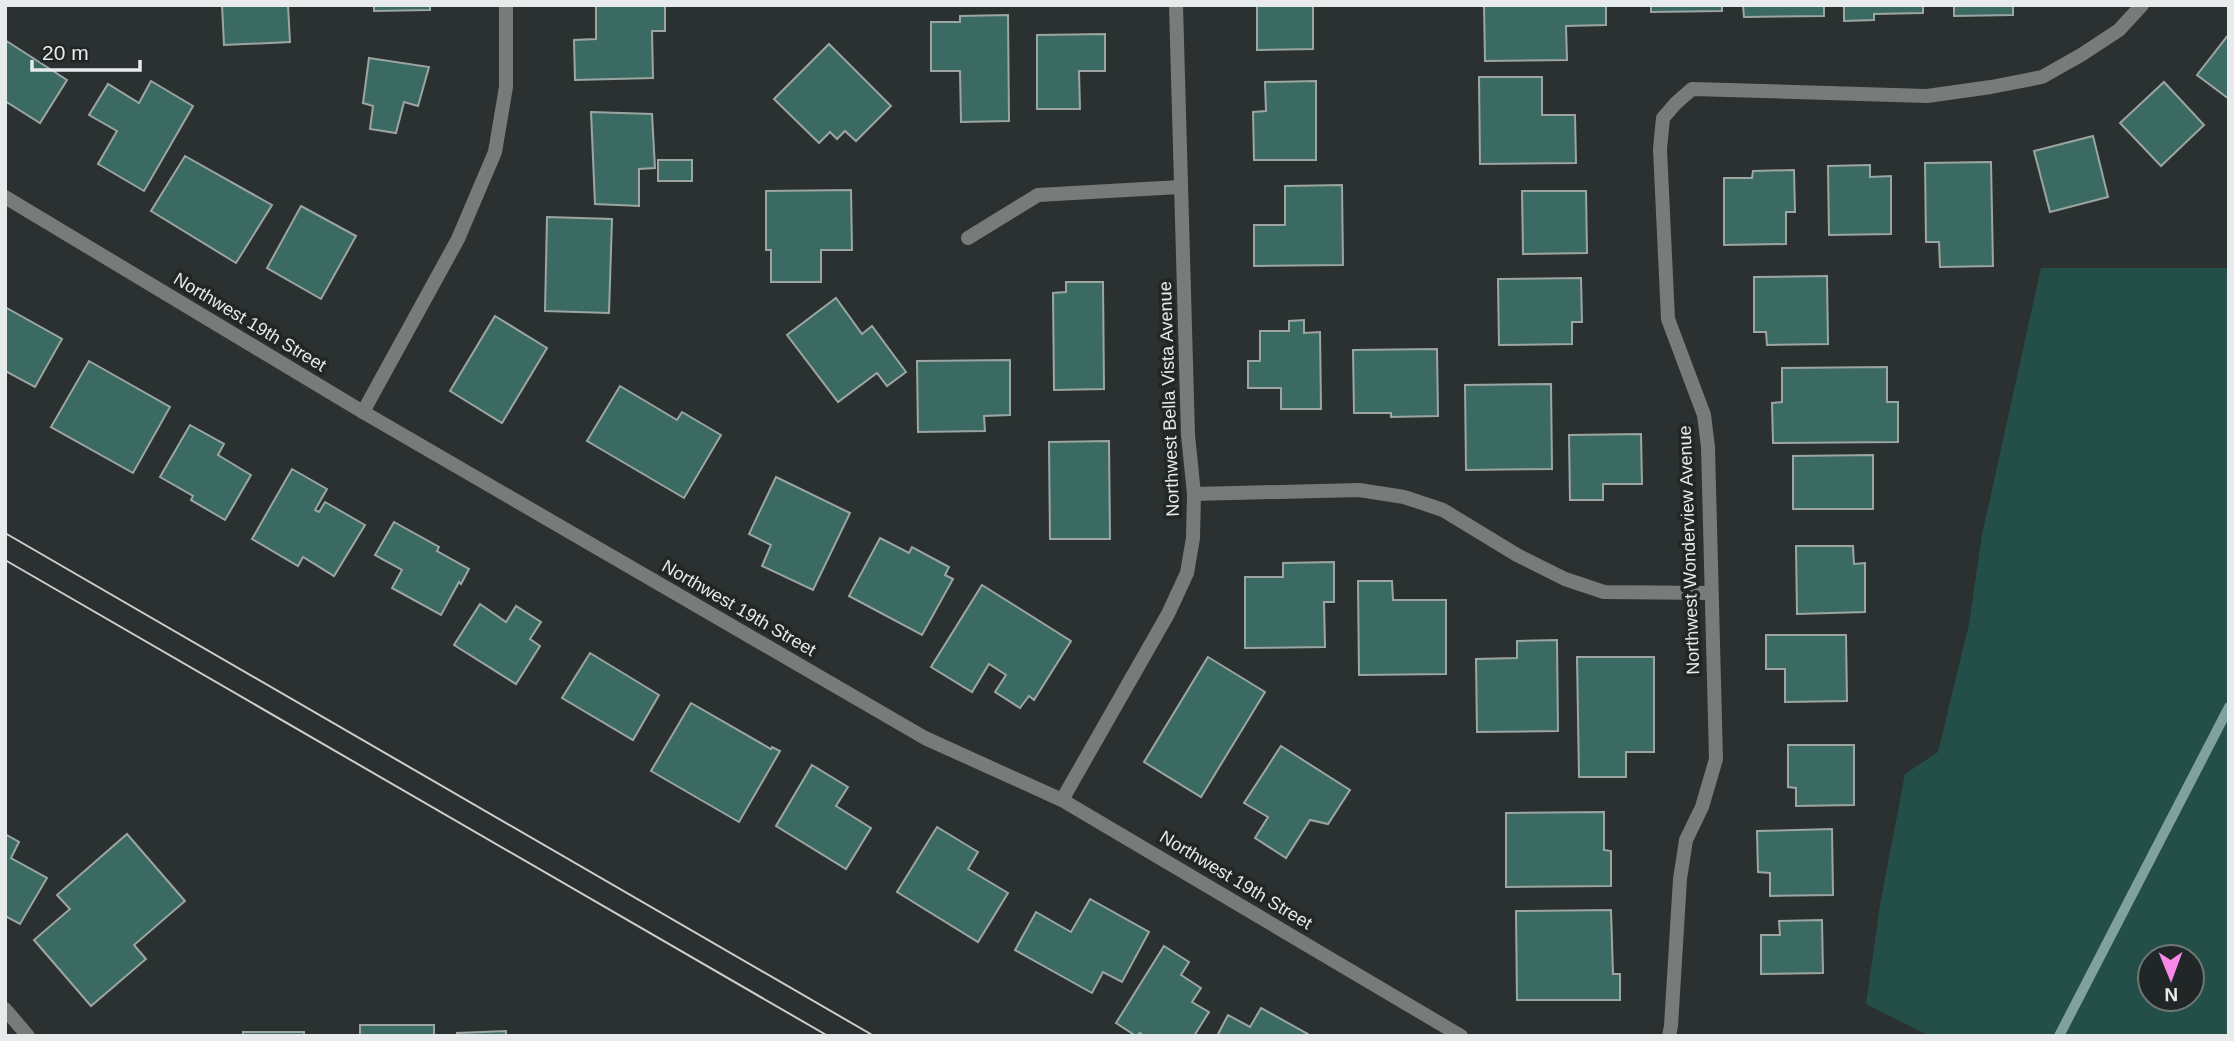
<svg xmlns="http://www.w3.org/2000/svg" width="2234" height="1041" font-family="Arial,sans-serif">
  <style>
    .green { fill: #244f48; fill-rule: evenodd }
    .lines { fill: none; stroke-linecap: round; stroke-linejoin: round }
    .stream { stroke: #80a29d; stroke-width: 10 }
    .building { fill: #3b6a62; stroke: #9da5a3; stroke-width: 2 }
    .minor { stroke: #777b7a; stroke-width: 14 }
    .tram { stroke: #cbcfcf; stroke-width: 2 }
    .labels { text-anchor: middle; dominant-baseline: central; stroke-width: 7; stroke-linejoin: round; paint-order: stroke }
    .street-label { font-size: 18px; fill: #e7ebeb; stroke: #212726 }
  </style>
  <rect width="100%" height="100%" fill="#2b3130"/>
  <!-- green -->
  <path class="green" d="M2041,268H2229V1036H1930L1866,1004L1880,905L1905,774L1938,752L1969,624L1982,535ZM2150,957H2192V999H2150Z"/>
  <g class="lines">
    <!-- stream -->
    <path class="stream" d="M2059,1036L2229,707"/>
  </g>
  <!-- building -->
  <g class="building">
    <path d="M222,5H288L290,42L224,45Z"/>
    <path d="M374,5H430V10L374,11Z"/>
    <path d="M596,5H665V31H652L653,78L575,80L574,40L596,39Z"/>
    <path d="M1257,5H1313V49L1257,50Z"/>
    <path d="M1484,5H1606V25L1566,26L1567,60L1485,61Z"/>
    <path d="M1651,5H1722V11L1651,12Z"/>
    <path d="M1743,5H1824V16L1744,17Z"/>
    <path d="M1844,5H1923V13L1874,14V20L1844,21Z"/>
    <path d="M1954,5H2013V15L1954,16Z"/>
    <path d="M1008,15L1009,121L961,122L960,71H931V22H960V16Z"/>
    <path d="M1105,34V71H1079L1080,109H1037V35Z"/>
    <path d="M2229,34V99L2197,75Z"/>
    <path d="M5,40L67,80L40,123L5,101Z"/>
    <path d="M829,44L891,106L856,141L845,131L837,139L830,132L819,143L774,99Z"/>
    <path d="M369,58L429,67L418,106L404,102L396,133L370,129L373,106L363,103Z"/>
    <path d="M1479,77H1542V115H1575L1576,163L1480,164Z"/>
    <path d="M151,81L193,106L144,191L98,164L117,131L89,115L108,84L139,103Z"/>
    <path d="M1316,81V160H1254L1253,112L1266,111L1265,82Z"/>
    <path d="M2164,82L2204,125L2161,166L2120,123Z"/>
    <path d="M591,112L652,114L655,168L639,169V206L595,204Z"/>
    <path d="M2093,136L2108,197L2050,212L2034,151Z"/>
    <path d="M185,156L272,205L236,263L151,211Z"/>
    <rect x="658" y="160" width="34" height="21"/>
    <path d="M1991,162L1993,266L1940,267L1939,242H1926L1925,163Z"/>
    <path d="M1870,165V177L1891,176V234L1829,235L1828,166Z"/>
    <path d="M1794,170L1795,212H1786V244L1724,245V178H1752L1753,171Z"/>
    <path d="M1342,185L1343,265L1254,266V225H1285V186Z"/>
    <path d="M851,190L852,250H821V282H771V250H766V191Z"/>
    <path d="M1522,191H1586L1587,253L1523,254Z"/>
    <path d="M301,206L356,236L321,299L267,268Z"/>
    <path d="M547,217L612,219L609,313L545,311Z"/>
    <path d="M1827,276L1828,344L1767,345L1766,332H1754V277Z"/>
    <path d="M1581,278L1582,322H1572V344L1499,345L1498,279Z"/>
    <path d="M1066,282H1103L1104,389L1054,390L1053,293L1066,292Z"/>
    <path d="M836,298L862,334L872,326L906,372L887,386L877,373L838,402L787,335Z"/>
    <path d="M5,307L62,339L35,387L5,371Z"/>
    <path d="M495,316L547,348L502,423L450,391Z"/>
    <path d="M1304,320V333L1320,332L1321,409H1281V388H1248V361H1260V331H1289V321Z"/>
    <path d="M1437,349L1438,416L1391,417V413H1354L1353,350Z"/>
    <path d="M1010,360V415L984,416L985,431L918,432L917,361Z"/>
    <path d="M89,361L170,407L133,473L51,427Z"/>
    <path d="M1887,367V402H1898V442L1773,443L1772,403L1782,402V368Z"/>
    <path d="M1551,384L1552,469L1466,470L1465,385Z"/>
    <path d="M620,386L677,420L682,412L721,435L684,498L587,441Z"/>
    <path d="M190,425L224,444L218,455L251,475L225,520L191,500L193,496L160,477Z"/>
    <path d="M1641,434L1642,484H1603V500H1570L1569,435Z"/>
    <path d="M1109,441L1110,539H1050L1049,442Z"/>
    <path d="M1873,455V509H1793V456Z"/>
    <path d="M292,469L327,489L315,510L319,512L325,502L365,525L334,576L303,557L298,566L252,539Z"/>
    <path d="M776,477L850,513L813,590L762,566L771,545L749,534Z"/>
    <path d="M394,522L439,547L437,551L469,569L461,584L459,582L441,615L392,588L402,570L375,555Z"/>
    <path d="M880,538L909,553L912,547L949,567L945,575L953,579L922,635L849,596Z"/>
    <path d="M1796,546H1853L1854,564L1865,563V612L1797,614Z"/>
    <path d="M1334,562V602H1324L1325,647L1245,648V577H1283V563Z"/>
    <path d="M1358,581H1392L1393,600H1446V674L1359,675Z"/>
    <path d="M982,585L1071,641L1034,700L1029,696L1020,708L995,692L1006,675L989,664L972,692L931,667Z"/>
    <path d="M480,604L506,622L516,606L541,622L530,639L540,646L516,684L454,645Z"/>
    <path d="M1766,635H1846L1847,701L1785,702V669H1766Z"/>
    <path d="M1557,640L1558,731L1477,732L1476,659L1517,658V641Z"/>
    <path d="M590,653L659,695L633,740L562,698Z"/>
    <path d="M1208,657L1265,692L1201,797L1144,762Z"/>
    <path d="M1577,657H1654V752H1626V777H1579Z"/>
    <path d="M691,703L771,749L772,747L780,751L739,822L651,771Z"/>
    <path d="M1788,745H1854V805L1796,806V788L1788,787Z"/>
    <path d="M1281,746L1350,790L1328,824L1310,820L1286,858L1255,838L1268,817L1244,803Z"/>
    <path d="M812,765L848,787L836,806L871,828L846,869L776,826Z"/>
    <path d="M1604,812V850L1611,851V886L1506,887V813Z"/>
    <path d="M937,827L978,852L968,869L1008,893L978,942L897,892Z"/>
    <path d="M1832,829L1833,895L1770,896V873L1758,872L1757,831Z"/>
    <path d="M5,834L19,842L11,858L47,878L20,924L5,916Z"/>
    <path d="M127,834L185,901L134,945L146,959L91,1006L34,940L70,909L57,895Z"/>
    <path d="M1090,899L1149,932L1122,982L1103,972L1092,993L1015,950L1036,912L1071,932Z"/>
    <path d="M1611,910L1613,974H1620V1000H1517L1516,911Z"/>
    <path d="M1822,920L1823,973L1761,974V935H1780L1779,921Z"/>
    <path d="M1164,946L1189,962L1181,975L1201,988L1192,1002L1209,1012L1194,1036H1144L1140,1033L1136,1036L1116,1023Z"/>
    <path d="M1261,1008L1308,1034V1036H1217L1228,1015L1250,1027Z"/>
    <rect x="360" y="1025" width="74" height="11"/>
    <path d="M506,1031V1036H457V1033Z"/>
    <rect x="243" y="1032" width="61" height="4"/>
  </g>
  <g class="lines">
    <!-- minor -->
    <g class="minor">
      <path d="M5,197L363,412L925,738L1062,800L1461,1036"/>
      <path d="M968,238L1038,195L1180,187"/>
      <path d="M363,412L458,239L495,152L506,87V5"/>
      <path d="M1194,494L1359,490L1404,497L1443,510L1517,555L1565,579L1604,592L1711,593"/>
      <path d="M1062,800L1168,614L1187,573L1193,538L1194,494L1188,435L1176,5"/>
      <path d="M5,1009L28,1036"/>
      <path d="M1669,1036L1671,1026L1680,879L1686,840L1702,807L1716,759L1708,447L1704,415L1668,319L1660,149L1663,118L1676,103L1692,89L1927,96L1991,87L2042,77L2081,55L2119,30L2142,5"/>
    </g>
    <!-- tram -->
    <g class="tram">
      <path d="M5,533L874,1036"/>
      <path d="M5,560L828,1036"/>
    </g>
  </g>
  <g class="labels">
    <!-- street labels -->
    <g class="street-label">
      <text transform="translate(250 322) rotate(31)">Northwest 19th Street</text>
      <text transform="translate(1169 399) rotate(-92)">Northwest Bella Vista Avenue</text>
      <text transform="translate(1689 550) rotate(-92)">Northwest Wonderview Avenue</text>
      <text transform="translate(739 608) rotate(30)">Northwest 19th Street</text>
      <text transform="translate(1236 880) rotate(31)">Northwest 19th Street</text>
    </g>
  </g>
  <!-- border -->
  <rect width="2234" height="1041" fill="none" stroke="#e7ebeb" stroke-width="14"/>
  <!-- north arrow -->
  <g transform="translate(2171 978) rotate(179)"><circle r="33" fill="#212726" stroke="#707575" stroke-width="2"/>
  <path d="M0-5L12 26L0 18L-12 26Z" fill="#f987e8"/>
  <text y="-10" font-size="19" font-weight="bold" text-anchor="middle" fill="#e7ebeb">N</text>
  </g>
  <!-- scale -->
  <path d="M32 60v10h108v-10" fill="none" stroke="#e7ebeb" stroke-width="3.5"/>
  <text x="42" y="60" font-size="21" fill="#e7ebeb" stroke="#212726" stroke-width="5" paint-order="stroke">20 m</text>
</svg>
